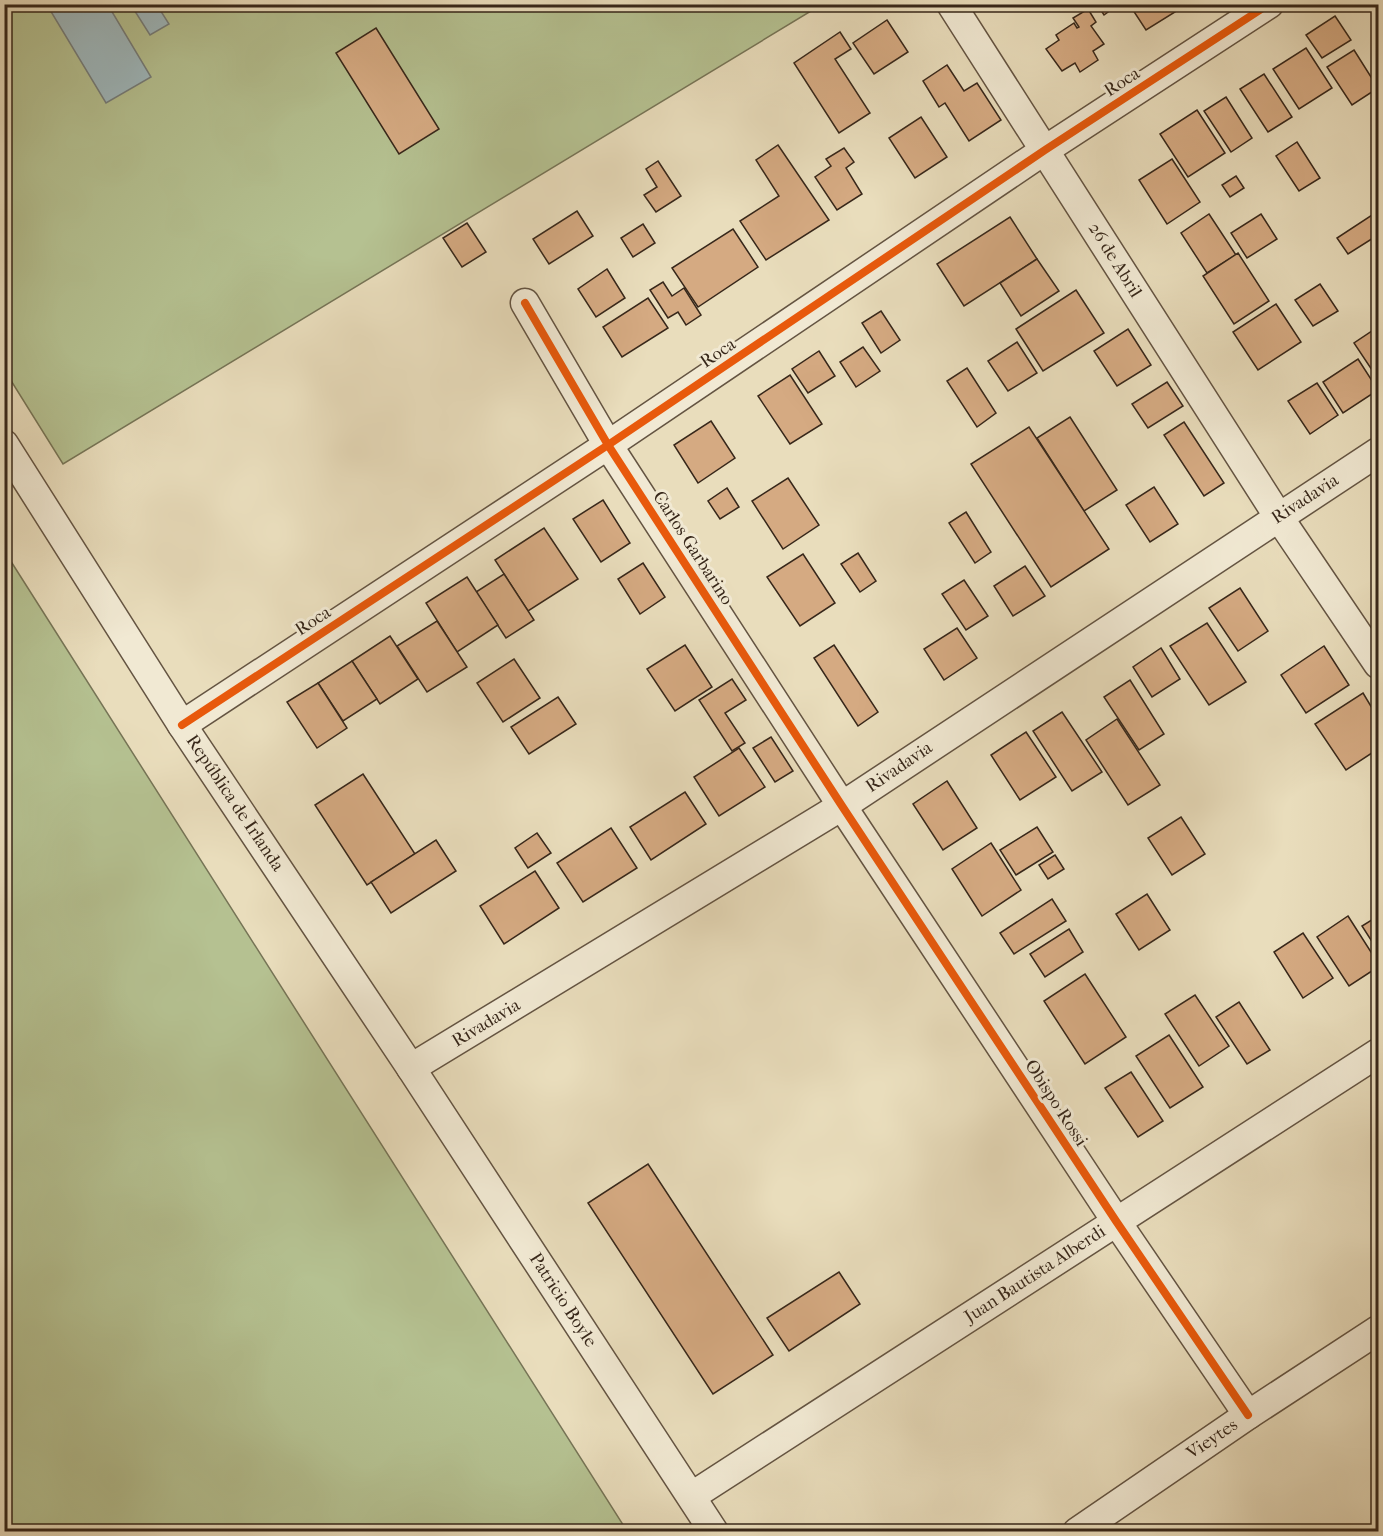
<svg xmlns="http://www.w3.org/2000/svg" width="1383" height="1536" font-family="'IM FELL French Canon',serif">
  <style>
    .green { fill: #b5c191; stroke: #767456; stroke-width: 1.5 }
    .water { fill: #9eb8bd; stroke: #757e7c; stroke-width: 1.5 }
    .building { fill: #d5aa82; stroke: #37271a; stroke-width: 1.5 }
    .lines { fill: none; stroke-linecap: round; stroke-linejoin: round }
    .minor-casing { stroke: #645442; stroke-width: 31 }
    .minor { stroke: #f1e9d3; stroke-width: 28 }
    .cycleway-casing { stroke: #f1e9d3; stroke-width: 11 }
    .cycleway { stroke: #e8590c; stroke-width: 8 }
    .labels { text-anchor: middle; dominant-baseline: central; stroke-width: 6; stroke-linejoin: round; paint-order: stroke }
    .street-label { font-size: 18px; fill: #37271a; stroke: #f1e9d3 }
  </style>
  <rect width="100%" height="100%" fill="#e9ddbc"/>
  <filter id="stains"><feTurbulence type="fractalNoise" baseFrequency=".00333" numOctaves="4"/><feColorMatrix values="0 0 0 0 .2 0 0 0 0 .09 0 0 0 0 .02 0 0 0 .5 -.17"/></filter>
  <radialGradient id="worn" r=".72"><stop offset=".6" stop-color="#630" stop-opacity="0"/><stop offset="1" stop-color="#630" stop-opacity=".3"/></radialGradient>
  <!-- green -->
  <g class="green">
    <path d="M5,5H821L63,464L5,371Z"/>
    <path d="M5,552L627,1531H5Z"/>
  </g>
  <!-- water -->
  <g class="water">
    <path d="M47,5H108L151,77L106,103Z"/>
    <path d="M131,5H157L169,24L150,35Z"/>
  </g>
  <!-- building -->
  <g class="building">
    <path d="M1097,4H1119L1104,15Z"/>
    <path d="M1129,4H1171L1175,12L1146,30Z"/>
    <path d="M1088,9L1096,22L1091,26L1104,44L1093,51L1098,60L1080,72L1075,63L1062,71L1046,49L1059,40L1056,35L1074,23L1077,28L1079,27L1073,18Z"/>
    <path d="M1335,16L1351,40L1322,58L1306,35Z"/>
    <path d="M887,20L908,52L874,74L853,43Z"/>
    <path d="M376,28L439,129L399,154L336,53Z"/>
    <path d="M840,32L851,49L835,59L870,113L839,133L794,63Z"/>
    <path d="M1306,48L1332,88L1299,109L1273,69Z"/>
    <path d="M1354,50L1378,88L1352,105L1327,67Z"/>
    <path d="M947,65L964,91L977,83L1001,120L969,141L945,103L939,107L923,81Z"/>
    <path d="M1264,74L1292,117L1268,132L1240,89Z"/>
    <path d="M1226,97L1252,138L1231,152L1204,111Z"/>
    <path d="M1197,110L1225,153L1188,177L1160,134Z"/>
    <path d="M921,117L947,157L915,178L889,138Z"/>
    <path d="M1297,142L1320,178L1299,191L1276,156Z"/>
    <path d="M778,145L829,220L766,260L740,221L779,196L756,160Z"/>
    <path d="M844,148L854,162L846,168L862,194L837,210L815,177L831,166L826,159Z"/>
    <path d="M1172,159L1200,202L1167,224L1139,180Z"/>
    <path d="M658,161L681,196L656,212L644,195L657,187L646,169Z"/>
    <path d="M1236,176L1244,188L1230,197L1222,185Z"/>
    <path d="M577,211L593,236L549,264L533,239Z"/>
    <path d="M1209,214L1236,255L1207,273L1181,233Z"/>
    <path d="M1261,214L1277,239L1247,258L1231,233Z"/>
    <path d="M1372,215L1378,224V235L1348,254L1337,238Z"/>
    <path d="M1010,217L1037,259L964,306L937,264Z"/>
    <path d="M467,223L486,252L462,267L443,238Z"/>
    <path d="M643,224L655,243L633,257L621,238Z"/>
    <path d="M733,229L758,267L698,307L672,268Z"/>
    <path d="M1238,253L1269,301L1234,324L1203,276Z"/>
    <path d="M1037,259L1059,291L1021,316L1000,283Z"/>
    <path d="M607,269L625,298L596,317L578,289Z"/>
    <path d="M663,282L672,296L684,288L701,315L686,325L678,312L668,318L650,290Z"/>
    <path d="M1320,284L1338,311L1313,326L1295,300Z"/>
    <path d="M1076,290L1104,333L1043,371L1016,329Z"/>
    <path d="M648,298L668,328L622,357L603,327Z"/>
    <path d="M1276,304L1301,342L1258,370L1233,332Z"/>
    <path d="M881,311L900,340L881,353L862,323Z"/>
    <path d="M1378,327V379L1354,343Z"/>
    <path d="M1128,329L1151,365L1117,386L1094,351Z"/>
    <path d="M1017,342L1037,373L1008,391L988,361Z"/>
    <path d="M863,347L880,371L856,387L840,362Z"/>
    <path d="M819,351L835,376L808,393L792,369Z"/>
    <path d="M1358,359L1378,390L1343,413L1323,382Z"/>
    <path d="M967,368L996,413L977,427L947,381Z"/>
    <path d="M790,375L822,424L790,444L758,396Z"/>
    <path d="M1167,382L1183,406L1148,428L1132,404Z"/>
    <path d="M1317,383L1338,415L1310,434L1288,401Z"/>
    <path d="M1070,417L1117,490L1084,511L1037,438Z"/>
    <path d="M711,421L735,458L698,483L674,445Z"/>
    <path d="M1184,422L1224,483L1204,496L1164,435Z"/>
    <path d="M1029,427L1109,549L1051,587L971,464Z"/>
    <path d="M788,478L819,525L783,549L752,501Z"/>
    <path d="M1154,487L1178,524L1150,542L1126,505Z"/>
    <path d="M727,488L739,507L720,519L708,501Z"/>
    <path d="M603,500L630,543L601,562L573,519Z"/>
    <path d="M966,512L991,552L975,563L949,523Z"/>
    <path d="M544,528L578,579L528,611L495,560Z"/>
    <path d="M858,553L876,581L860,592L841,564Z"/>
    <path d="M803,554L835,603L800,626L767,577Z"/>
    <path d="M643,563L665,597L640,614L618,579Z"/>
    <path d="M1025,566L1045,596L1013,616L994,586Z"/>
    <path d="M504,574L534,620L506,638L476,592Z"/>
    <path d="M467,577L498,625L457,652L426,603Z"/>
    <path d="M964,580L988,616L966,630L942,594Z"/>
    <path d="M1240,588L1268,631L1238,651L1209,608Z"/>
    <path d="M437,621L467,667L427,692L397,646Z"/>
    <path d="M1207,623L1246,682L1209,705L1170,646Z"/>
    <path d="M957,628L977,658L944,680L924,649Z"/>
    <path d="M390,636L418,679L380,704L352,661Z"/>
    <path d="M685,645L712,687L675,711L647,669Z"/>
    <path d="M834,645L878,712L858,726L814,658Z"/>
    <path d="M1324,646L1349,685L1306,713L1281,675Z"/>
    <path d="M1161,648L1180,679L1152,697L1133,667Z"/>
    <path d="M514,659L540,698L503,722L477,683Z"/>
    <path d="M352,661L377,699L343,721L318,683Z"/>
    <path d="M732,679L746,700L725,713L745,743L732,751L699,700Z"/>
    <path d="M1130,680L1164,734L1139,750L1104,697Z"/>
    <path d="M318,683L347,728L317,748L287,702Z"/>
    <path d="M1363,693L1378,718V749L1346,770L1315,724Z"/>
    <path d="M558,697L576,724L529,754L511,727Z"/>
    <path d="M1062,712L1102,772L1072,791L1033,731Z"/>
    <path d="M1117,719L1160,785L1128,805L1086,740Z"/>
    <path d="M1026,732L1056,777L1020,800L991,755Z"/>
    <path d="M771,737L793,771L775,782L753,748Z"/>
    <path d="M739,748L765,787L719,816L694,777Z"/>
    <path d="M363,774L415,854L367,885L315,805Z"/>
    <path d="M947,781L977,828L943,850L913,804Z"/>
    <path d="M685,792L706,824L651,860L630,827Z"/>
    <path d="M1181,817L1205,854L1172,875L1148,838Z"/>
    <path d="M1037,827L1053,852L1016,875L1000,850Z"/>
    <path d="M611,828L637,868L583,902L557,863Z"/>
    <path d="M537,833L551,853L528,868L515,848Z"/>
    <path d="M436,840L456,871L391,913L371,882Z"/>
    <path d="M991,843L1021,890L982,916L952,869Z"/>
    <path d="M1055,855L1064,869L1048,879L1039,865Z"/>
    <path d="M535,871L559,908L504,944L480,906Z"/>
    <path d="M1147,894L1170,930L1139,950L1116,914Z"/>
    <path d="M1052,899L1066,921L1014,954L1000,933Z"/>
    <path d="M1348,916L1378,963V967L1349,986L1317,937Z"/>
    <path d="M1378,916V951L1362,926Z"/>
    <path d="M1069,929L1083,952L1045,977L1030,954Z"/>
    <path d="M1303,933L1333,978L1303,998L1274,952Z"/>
    <path d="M1085,974L1126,1037L1085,1064L1044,1001Z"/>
    <path d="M1195,995L1229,1046L1199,1066L1165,1014Z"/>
    <path d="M1239,1002L1270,1050L1247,1064L1216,1017Z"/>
    <path d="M1169,1035L1203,1087L1170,1108L1136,1056Z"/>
    <path d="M1131,1072L1163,1121L1138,1137L1105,1088Z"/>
    <path d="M648,1164L773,1355L713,1394L588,1203Z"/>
    <path d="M839,1272L860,1304L789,1351L767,1318Z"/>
  </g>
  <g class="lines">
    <!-- minor casing -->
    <g class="minor-casing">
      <g id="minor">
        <path d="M951,4L1278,516L1378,664"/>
        <path d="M525,303L608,445L842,806L1116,1221L1248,1415"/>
        <path d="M4,444L182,725L411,1068L714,1532"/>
        <path d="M182,725L608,445L1045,150L1269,4"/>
        <path d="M411,1068L842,806L1378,452"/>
        <path d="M692,1496L1378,1053"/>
        <path d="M1077,1532L1248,1415L1378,1330"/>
      </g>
    </g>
    <!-- minor -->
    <use href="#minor" class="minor"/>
    <!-- cycleway casing -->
    <g class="cycleway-casing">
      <g id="cycleway">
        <path d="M525,303L608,445L842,806L1116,1221L1248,1415"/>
        <path d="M182,725L608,445L1045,150L1269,4"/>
      </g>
    </g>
    <!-- cycleway -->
    <use href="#cycleway" class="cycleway"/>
  </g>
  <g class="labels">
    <!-- street labels -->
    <g class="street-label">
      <text transform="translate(1122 82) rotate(-33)">Roca</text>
      <text transform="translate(1115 260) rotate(58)">26 de Abril</text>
      <text transform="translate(718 353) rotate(-34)">Roca</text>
      <text transform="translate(1305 499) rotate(-33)">Rivadavia</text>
      <text transform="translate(693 548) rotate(57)">Carlos Garbarino</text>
      <text transform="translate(313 621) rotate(-33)">Roca</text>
      <text transform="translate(899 767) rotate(-34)">Rivadavia</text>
      <text transform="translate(235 803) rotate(56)">República de Irlanda</text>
      <text transform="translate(486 1023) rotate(-31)">Rivadavia</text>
      <text transform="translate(1056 1103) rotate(57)">Obispo Rossi</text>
      <text transform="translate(1035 1274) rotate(-33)">Juan Bautista Alberdi</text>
      <text transform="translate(563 1300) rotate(57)">Patricio Boyle</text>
      <text transform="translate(1212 1439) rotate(-34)">Vieytes</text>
    </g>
  </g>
  <!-- margin -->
  <rect width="1383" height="1536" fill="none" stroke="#e9ddbc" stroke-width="24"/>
  <rect x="6" y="6" width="1371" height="1524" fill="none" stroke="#37271a" stroke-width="3"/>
  <rect x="12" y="12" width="1359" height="1512" fill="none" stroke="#37271a" stroke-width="1.5"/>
  <rect width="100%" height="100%" filter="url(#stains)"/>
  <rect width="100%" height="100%" fill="url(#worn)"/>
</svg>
